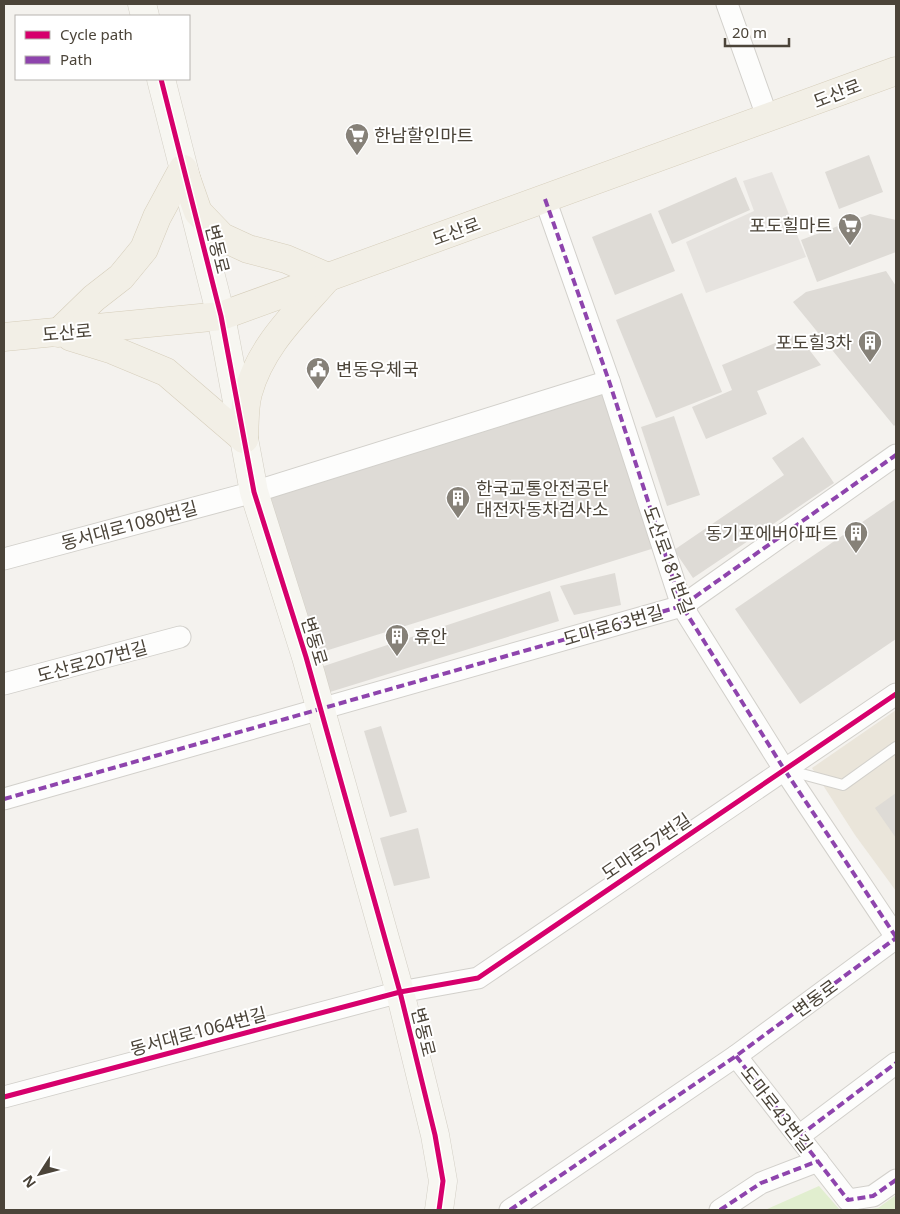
<svg xmlns="http://www.w3.org/2000/svg" width="900" height="1214" font-family="'Noto Sans','Noto Sans KR',sans-serif">
  <style>
    .education { fill: #eae5da }
    .park { fill: #e1eecf }
    .parking { fill: #e6e3df }
    .building { fill: #dedbd6 }
    .lines { fill: none; stroke-linecap: round; stroke-linejoin: round }
    .lane-casing { stroke: #d2d0cb; stroke-width: 12 }
    .street-casing { stroke: #d2d0cb; stroke-width: 23 }
    .secondary-casing { stroke: #d3cfc5; stroke-width: 29 }
    .primary-casing { stroke: #d6cebb; stroke-width: 29 }
    .lane { stroke: #fdfdfc; stroke-width: 10 }
    .street { stroke: #fdfdfc; stroke-width: 21 }
    .secondary { stroke: #f7f6f1; stroke-width: 28 }
    .primary { stroke: #f2efe6; stroke-width: 28 }
    .quiet { stroke: #8e44ad; stroke-width: 4; stroke-dasharray: 8 4; stroke-linecap: butt }
    .cycleway-casing { stroke: #fff; stroke-width: 8 }
    .cycleway { stroke: #d6006c; stroke-width: 5 }
    .labels { text-anchor: middle; dominant-baseline: central; stroke-width: 4; stroke-linejoin: round; paint-order: stroke }
    .street-label { font-size: 18px; fill: #4b4439; stroke: #fff }
    .poi-label { font-size: 18px; fill: #4b4439; stroke: #fff; text-anchor: start }
  </style>
  <rect width="100%" height="100%" fill="#f4f2ee"/>
  <!-- education -->
  <path class="education" d="M896,710V891L855,835L812,768Z"/>
  <!-- park -->
  <g class="park">
    <path d="M819,1186L840,1210H765Z"/>
    <path d="M896,1195V1210H865L878,1208Z"/>
  </g>
  <!-- parking -->
  <path class="parking" d="M772,172L806,257L706,293L686,242L754,211L743,181Z"/>
  <!-- building -->
  <g class="building">
    <path d="M869,155L883,192L839,209L825,172Z"/>
    <path d="M736,177L750,210L672,244L658,211Z"/>
    <path d="M651,213L675,271L615,295L592,237Z"/>
    <path d="M870,214L896,220V252L817,282L801,240Z"/>
    <path d="M886,271L896,286V424L894,426L793,302L806,292Z"/>
    <path d="M682,293L722,392L656,418L616,320Z"/>
    <path d="M797,334L821,365L757,391L767,414L706,439L692,407L732,390L722,365Z"/>
    <path d="M609,381L661,546L306,657L254,492Z"/>
    <path d="M674,416L700,495L667,506L641,427Z"/>
    <path d="M803,437L834,483L693,578L674,550L784,475L772,458Z"/>
    <path d="M896,499V639L800,704L735,609Z"/>
    <path d="M615,573L621,605L574,615L560,586Z"/>
    <path d="M550,591L559,621L330,692L321,667Z"/>
    <path d="M381,726L407,812L390,817L364,731Z"/>
    <path d="M896,793V838L875,808Z"/>
    <path d="M418,828L430,878L394,886L380,838Z"/>
  </g>
  <g class="lines">
    <!-- lane casing -->
    <g class="lane-casing">
      <path id="lane" d="M787,770L843,785L896,747"/>
    </g>
    <!-- street casing -->
    <g class="street-casing">
      <g id="street">
        <path d="M727,4L768,119"/>
        <path d="M545,199L609,381L682,606L784,769L896,937"/>
        <path d="M4,559L254,492L609,381"/>
        <path d="M4,684L180,637"/>
        <path d="M4,799L682,606L896,455"/>
        <path d="M736,1056L848,1200L873,1196L896,1180"/>
        <path d="M4,1097L400,992L478,978L896,694"/>
        <path d="M799,1136L896,1063"/>
        <path d="M510,1210L736,1056L896,938"/>
        <path d="M720,1210L761,1183L818,1161"/>
      </g>
    </g>
    <!-- secondary casing -->
    <g class="secondary-casing">
      <g id="secondary">
        <path d="M142,4L145,16"/>
        <path d="M161,79L221,316L254,492L306,657L400,992L435,1135L443,1181L439,1210"/>
      </g>
    </g>
    <!-- primary casing -->
    <g class="primary-casing">
      <g id="primary">
        <path d="M183,169L198,212L222,237L248,249L286,259L328,277C297,313 261,345 248,393C244,407 245,424 244,439"/>
        <path d="M58,333L94,298L121,277L144,249L157,217L183,169"/>
        <path d="M4,337L221,316L896,71"/>
        <path d="M71,337L113,350L166,372L244,439"/>
      </g>
    </g>
    <!-- lane -->
    <use href="#lane" class="lane"/>
    <!-- street -->
    <use href="#street" class="street"/>
    <!-- secondary -->
    <use href="#secondary" class="secondary"/>
    <!-- primary -->
    <use href="#primary" class="primary"/>
    <!-- quiet -->
    <g class="quiet">
      <path d="M545,199L609,381L682,606L784,769L896,937"/>
      <path d="M4,799L682,606L896,455"/>
      <path d="M736,1056L848,1200L873,1196L896,1180"/>
      <path d="M799,1136L896,1063"/>
      <path d="M510,1210L736,1056L896,938"/>
      <path d="M720,1210L761,1183L818,1161"/>
    </g>
    <!-- cycleway casing -->
    <g class="cycleway-casing">
      <g id="cycleway">
        <path d="M161,79L221,316L254,492L306,657L400,992L435,1135L443,1181L439,1210"/>
        <path d="M4,1097L400,992L478,978L896,694"/>
      </g>
    </g>
    <!-- cycleway -->
    <use href="#cycleway" class="cycleway"/>
  </g>
  <!-- icons -->
  <defs>
    <g id="supermarket-pin" transform="scale(1.25)"><path d="M0 17L-7.5 6A9.5 9.5 0 1 1 7.5 6Z" fill="#868178" stroke="#fff"/><path d="M-6-5.5h2.5l.6 2H6L4.5 2H-2.5L-4.4-4H-6ZM-1.5 3.2a1.3 1.3 0 1 0 .1 0ZM3 3.2a1.3 1.3 0 1 0 .1 0Z" fill="#fff"/></g>
    <g id="building-pin" transform="scale(1.25)"><path d="M0 17L-7.5 6A9.5 9.5 0 1 1 7.5 6Z" fill="#868178" stroke="#fff"/><path d="M-4-6H4V6H1V3H-1V6H-4ZM-2.5-4.3h1.7v1.8h-1.7ZM.8-4.3h1.7v1.8H.8ZM-2.5-1h1.7V.8h-1.7ZM.8-1h1.7V.8H.8Z" fill="#fff"/></g>
    <g id="civic-pin" transform="scale(1.25)"><path d="M0 17L-7.5 6A9.5 9.5 0 1 1 7.5 6Z" fill="#868178" stroke="#fff"/><path d="M-.6-6.5H3V-4.5H.6V-3L4-1V1h2V6H-6V1h2V-1L-.6-3ZM-1.2 2.5V6h2.4V2.5Z" fill="#fff"/></g>
  </defs>
  <g fill-rule="evenodd">
    <use href="#supermarket-pin" x="357" y="135"/>
    <use href="#supermarket-pin" x="850" y="225"/>
    <use href="#building-pin" x="870" y="342"/>
    <use href="#civic-pin" x="318" y="369"/>
    <use href="#building-pin" x="458" y="498"/>
    <use href="#building-pin" x="856" y="533"/>
    <use href="#building-pin" x="397" y="636"/>
  </g>
  <g class="labels">
    <!-- street labels -->
    <g class="street-label">
      <text transform="translate(837 93) rotate(-21)">도산로</text>
      <text transform="translate(456 231) rotate(-20)">도산로</text>
      <text transform="translate(218 249) rotate(76)">변동로</text>
      <text transform="translate(67 332) rotate(-5)">도산로</text>
      <text transform="translate(129 525) rotate(-15)">동서대로1080번길</text>
      <text transform="translate(669 560) rotate(70)">도산로181번길</text>
      <text transform="translate(613 625) rotate(-16)">도마로63번길</text>
      <text transform="translate(315 641) rotate(73)">변동로</text>
      <text transform="translate(92 661) rotate(-15)">도산로207번길</text>
      <text transform="translate(646 846) rotate(-34)">도마로57번길</text>
      <text transform="translate(815 998) rotate(-36)">변동로</text>
      <text transform="translate(198 1031) rotate(-15)">동서대로1064번길</text>
      <text transform="translate(424 1032) rotate(76)">변동로</text>
      <text transform="translate(777 1109) rotate(52)">도마로43번길</text>
    </g>
    <!-- poi labels -->
    <g class="poi-label">
      <text x="374" y="135">한남할인마트</text>
      <text x="832" y="225" text-anchor="end">포도힐마트</text>
      <text x="852" y="342" text-anchor="end">포도힐3차</text>
      <text x="336" y="369">변동우체국</text>
      <text x="476" y="488">한국교통안전공단<tspan x="476" dy="21">대전자동차검사소</tspan></text>
      <text x="838" y="533" text-anchor="end">동기포에버아파트</text>
      <text x="414" y="636">휴안</text>
    </g>
  </g>
  <!-- border -->
  <rect width="900" height="1214" fill="none" stroke="#4b4439" stroke-width="10"/>
  <!-- legend -->
  <rect x="15" y="15" width="175" height="65" fill="#ffffff" stroke="#b7b4b0"/>
  <rect x="25" y="31" width="25" height="8" fill="#d6006c" stroke="#b7b4b0"/>
  <text x="60" y="40" font-size="15" fill="#4b4439">Cycle path</text>
  <rect x="25" y="56" width="25" height="8" fill="#8e44ad" stroke="#b7b4b0"/>
  <text x="60" y="65" font-size="15" fill="#4b4439">Path</text>
  <!-- north arrow -->
  <g transform="translate(40 1174) rotate(234)" stroke="#ffffff" stroke-width="4" paint-order="stroke">
  <path d="M0-4L9 19L0 12L-9 19Z" fill="#4b4439"/>
  <text y="-8" font-size="14" font-weight="bold" text-anchor="middle" fill="#4b4439">N</text>
  </g>
  <!-- scale -->
  <path d="M725 38v8h64v-8" fill="none" stroke="#4b4439" stroke-width="2.5"/>
  <text x="732" y="38" font-size="15" fill="#4b4439" stroke="#ffffff" stroke-width="4" paint-order="stroke">20 m</text>
</svg>
